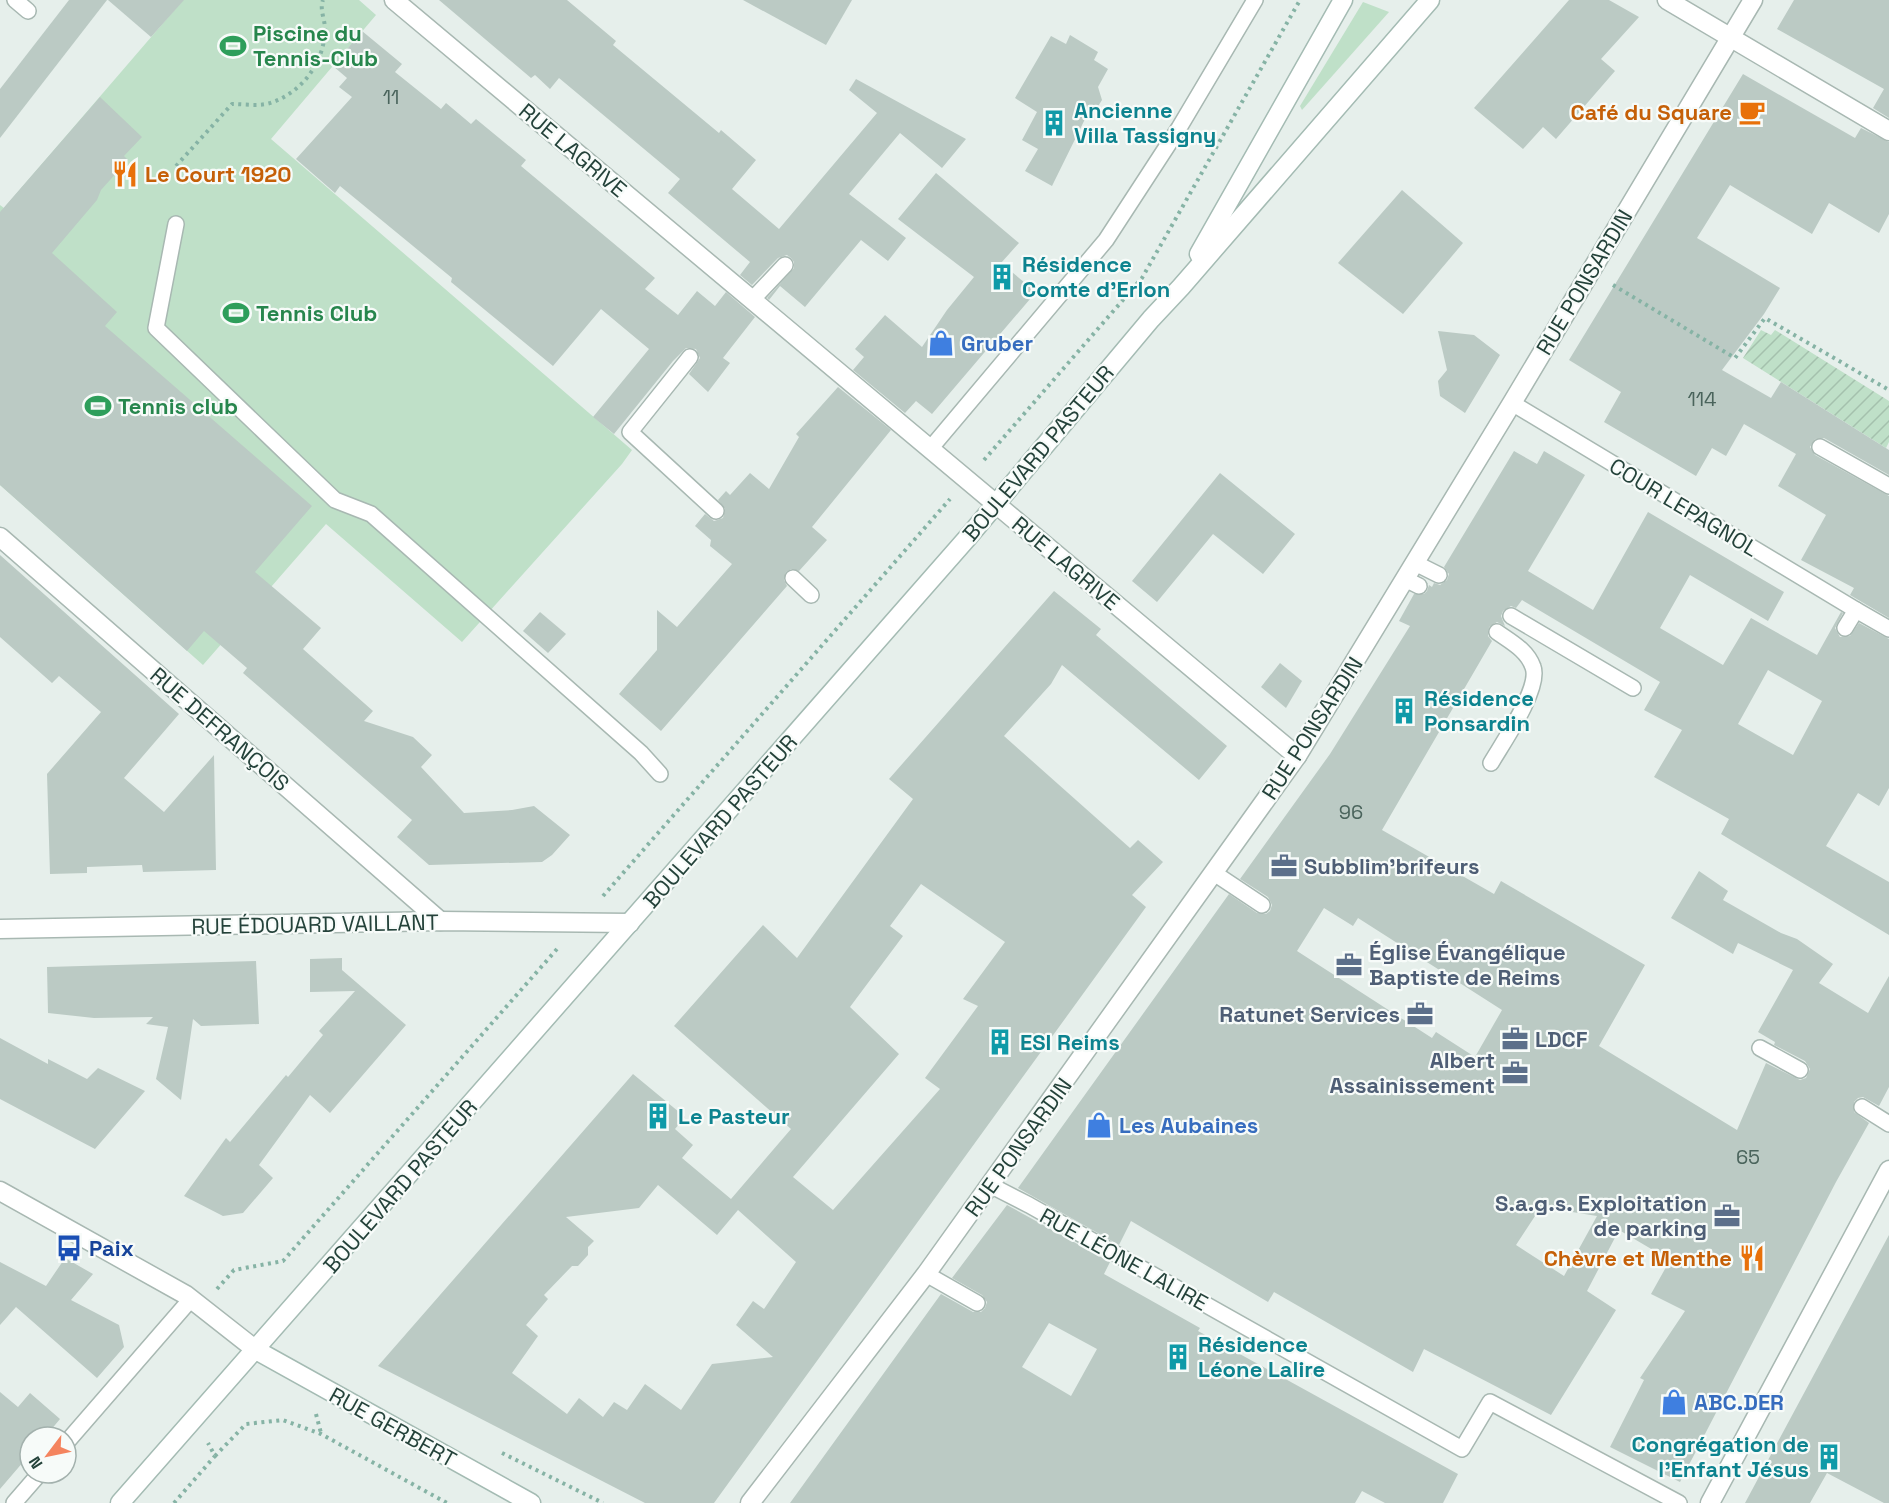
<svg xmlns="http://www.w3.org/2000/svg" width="1889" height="1503" font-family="'Space Grotesk',sans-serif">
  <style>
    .grass { fill: #bfe0c8 }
    .garden { fill: url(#garden-furrows) }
    .building { fill: #bbcac4; fill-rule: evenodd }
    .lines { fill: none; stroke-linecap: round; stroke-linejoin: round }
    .lane-casing { stroke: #a8b8b2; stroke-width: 18 }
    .street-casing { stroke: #a8b8b2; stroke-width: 21 }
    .secondary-casing { stroke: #a4bbb3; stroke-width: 21 }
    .path { stroke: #86b3a5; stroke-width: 4; stroke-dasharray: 3 4.5; stroke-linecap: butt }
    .lane { stroke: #fff; stroke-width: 15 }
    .street { stroke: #fff; stroke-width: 18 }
    .secondary { stroke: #fff; stroke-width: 18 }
    .labels { text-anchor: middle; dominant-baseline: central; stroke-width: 4.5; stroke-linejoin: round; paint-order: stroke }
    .number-label { font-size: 20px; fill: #4a645c }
    .leisure-label { font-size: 22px; font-weight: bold; fill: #27864d; stroke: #f7fbf9; text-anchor: start }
    .culture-label { font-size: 22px; font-weight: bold; fill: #0d838f; stroke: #f7fbf9; text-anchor: start }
    .food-label { font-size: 22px; font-weight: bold; fill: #c56008; stroke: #f7fbf9; text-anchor: end }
    .street-label { font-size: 22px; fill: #24423a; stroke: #f7fbf9 }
    .shop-label { font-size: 22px; font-weight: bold; fill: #366cbe; stroke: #f7fbf9; text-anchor: start }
    .service-label { font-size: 22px; font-weight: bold; fill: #4e5e75; stroke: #f7fbf9; text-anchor: start }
    .transit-label { font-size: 22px; font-weight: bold; fill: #164399; stroke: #f7fbf9; text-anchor: start }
  </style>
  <defs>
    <pattern id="garden-furrows" width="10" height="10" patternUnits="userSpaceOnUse" patternTransform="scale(1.5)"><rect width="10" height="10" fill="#bfe0c8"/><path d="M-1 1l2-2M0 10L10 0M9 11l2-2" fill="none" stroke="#a4c1ad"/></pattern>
  </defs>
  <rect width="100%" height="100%" fill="#e6efeb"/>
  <!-- grass -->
  <g class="grass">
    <path d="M183,0H359L376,15L271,139L632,450L622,464L462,642L326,524L203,665L0,485V205L4,208Z"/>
    <path d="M1363,2L1389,12L1302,110L1300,106Z"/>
  </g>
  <!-- garden -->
  <path class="garden" d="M1761,330L1771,335L1775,330L1889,401V442L1886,448L1743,358Z"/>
  <!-- building -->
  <g class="building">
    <path d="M69,0H107L0,138V89Z"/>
    <path d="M108,0H184L151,37Z"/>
    <path d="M439,0H567L616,41L613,45L719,133L721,130L756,160L732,189L779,229L877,113L849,90L856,79L966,139L942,168L900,133L849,194L906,238L888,261L861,240L805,307L780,286L769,300L767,298L794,268V262L791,258L787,255L778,258L752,285L740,275L750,262L668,193L680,179L559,78L550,89L535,75L531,78Z"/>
    <path d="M743,0H852L826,45Z"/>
    <path d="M1569,0H1609L1639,17L1601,59L1615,71L1556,139L1543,127L1523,149L1474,108Z"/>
    <path d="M1794,0H1889V118L1873,108L1884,89L1777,29Z"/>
    <path d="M362,31L402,64L395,72L441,109L446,103L471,124L476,119L526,160L521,166L655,278L645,289L678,315L697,291L715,306L726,292L755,317L723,358L730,363L708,392L689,374L700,358L696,349L686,348L673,361L614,434L593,417L649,349L601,309L553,366L451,282L452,278L340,186L335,193L296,159L352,97L339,87L347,78L333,66Z"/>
    <path d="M1070,35L1098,52L1094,60L1108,69L1098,87L1102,100L1095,111L1086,117L1052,186L1025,171L1038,149L1022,140L1037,112L1015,98L1051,36L1066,44Z"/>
    <path d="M1743,74L1855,138L1861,128L1889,142V214L1879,233L1829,203L1812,234L1730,185L1697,238L1780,288L1764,314L1722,370L1771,398L1781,382L1889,450V475L1824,438L1815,439L1810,447L1815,455L1889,496V618L1850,595L1854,588L1801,560L1826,515L1778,486L1796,454L1744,424L1726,456L1712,448L1696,476L1604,422L1621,392L1569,360Z"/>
    <path d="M100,97L142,137L124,156L128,160L101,190L97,200L52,253L117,312L105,326L312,506L255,572L321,628L303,649L373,711L364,721L413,737L432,755L421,767L464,813L512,810L534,806L570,835L552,855L542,862L429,865L397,837L412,820L243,673L247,668L204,631L187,651L0,485V212Z"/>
    <path d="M936,173L1019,243L1001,263L1036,292L932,414L916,401L905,413L853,370L864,357L855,349L885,315L922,347L947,310L974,277L898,219Z"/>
    <path d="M1402,190L1463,243L1403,314L1338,263Z"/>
    <path d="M1438,331L1474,335L1500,355L1465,413L1440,396L1438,381L1447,370Z"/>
    <path d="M838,387L891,430L812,527L827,540L799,571L791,569L786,572L784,580L787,586L661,731L619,694L657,650V610L677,627L732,564L710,546L711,540L695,526L705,514L714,521L723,518L725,509L718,500L726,491L730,495L750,473L769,489L799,437L796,434Z"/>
    <path d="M1514,451L1537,464L1544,451L1585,475L1528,571L1593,610L1648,512L1784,592L1768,621L1690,575L1660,628L1723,665L1751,618L1817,655L1841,612L1843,613L1835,628L1840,637L1850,636L1859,623L1889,639V788L1879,806L1858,793L1826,846L1889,882V935L1721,834L1729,819L1654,777L1682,730L1644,710L1660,682L1522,600L1516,608L1511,606L1503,611L1501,616L1505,626L1497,622L1489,627L1488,636L1492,641L1382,830L1494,894L1501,881L1645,965L1599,1046L1737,1130L1766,1063L1800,1080L1806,1078L1810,1069L1805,1061L1774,1045L1775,1042L1758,1032L1793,970L1738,943L1733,954L1671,918L1699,871L1728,891L1723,900L1781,933L1797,939L1833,964L1819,983L1868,1013L1889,976V1087L1879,1106L1863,1097L1858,1098L1854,1102V1112L1869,1123L1836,1182L1680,1482L1610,1447L1644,1380L1640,1378L1685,1311L1651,1294L1670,1260L1619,1230L1587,1291L1616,1310L1551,1415L1424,1349L1413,1372L1274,1292L1268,1302L1131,1221L1119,1245L1018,1188L1229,894L1257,913L1266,914L1270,911L1272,905L1268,897L1240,879L1330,754L1410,626L1399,621L1414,594H1424L1427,591L1429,585L1432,587L1434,583L1440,585L1447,580L1449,574L1444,567ZM1768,670L1822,701L1793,755L1738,724ZM1324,908L1353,926L1358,918L1502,1010L1475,1057L1436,1032L1432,1038L1297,951ZM1541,1207L1597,1216L1564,1276L1516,1245Z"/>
    <path d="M1220,473L1295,534L1263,574L1213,534L1157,602L1132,581Z"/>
    <path d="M0,555L179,714L124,778L164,812L214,755L216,870L143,872L142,865L87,867V873L50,874L47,774L101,712L59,676L52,683L0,637Z"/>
    <path d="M1054,591L1101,629L1096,635L1227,746L1199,780L1062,665L1051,684L1004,736L1130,848L1138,840L1163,862L1132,895L1146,907L714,1503H645L378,1366L633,1074L685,1117L675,1129L693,1145L682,1158L731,1199L791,1129L674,1026L763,925L797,958L913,799L889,779ZM921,884L1005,942L963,999L978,1006L925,1078L940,1089L833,1210L793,1177L899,1054L850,1007L903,936L890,926ZM658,1185L717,1235L738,1210L796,1262L764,1309L753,1301L736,1325L773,1357L712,1364L681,1410L645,1384L627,1410L614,1402L603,1417L579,1398L567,1414L512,1373L538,1336L526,1325L548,1299L544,1295L572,1266H578L588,1255V1247L594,1241L566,1217L639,1208Z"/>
    <path d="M540,612L566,634L548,653L523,631Z"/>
    <path d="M1280,663L1302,681L1286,708L1261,687Z"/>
    <path d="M342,958V970L406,1025L330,1113L310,1095L259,1165L273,1178L243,1213L223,1216L184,1196L226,1138L230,1142L286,1075L288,1077L323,1035L319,1031L355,991L310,992V959Z"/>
    <path d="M256,961L259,1024L201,1026L193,1019L181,1100L156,1079L168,1027L146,1024L153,1017L94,1018L48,1013L47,967Z"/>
    <path d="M0,1038L48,1064V1059L87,1079L98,1068L145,1091L95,1149L0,1099Z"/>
    <path d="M1007,1205L1110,1262L1104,1274L1200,1328L1198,1331L1458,1474L1443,1503H1385L1362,1491L1355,1503H790L941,1294L973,1312H981L985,1308L987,1302L982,1295L952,1278ZM1049,1323L1097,1349L1071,1396L1022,1367Z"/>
    <path d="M1889,1235V1503H1884L1827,1473L1810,1503H1745Z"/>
    <path d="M65,1258L93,1274L71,1300L119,1325L124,1347L97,1378L16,1307L0,1325V1262L46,1286Z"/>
    <path d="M0,1392L18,1407L30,1393L60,1419L45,1437H30V1454L0,1489Z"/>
  </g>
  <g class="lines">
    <!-- lane casing -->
    <g class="lane-casing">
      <g id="lane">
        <path d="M15,0L28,11"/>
        <path d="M176,224L156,328L335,500L371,514L641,753L660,774"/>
        <path d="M752,300L785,265"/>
        <path d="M690,357L630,432L716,511"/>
        <path d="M1512,403L1856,610L1889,629"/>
        <path d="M1820,447L1889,486"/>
        <path d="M930,449L1106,240L1179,128L1255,0"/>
        <path d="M1415,563L1439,575"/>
        <path d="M793,578L811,595"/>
        <path d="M1405,579L1419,586"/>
        <path d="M1511,616L1633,688"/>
        <path d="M1845,628L1856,610"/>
        <path d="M1491,763C1502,744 1541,688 1533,667C1527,650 1511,642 1497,632"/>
        <path d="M1214,873L1262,905"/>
        <path d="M1760,1048L1800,1070"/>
        <path d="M1862,1107L1889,1124"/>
        <path d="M990,1185L1029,1205L1462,1449L1490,1402L1679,1503"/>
        <path d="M926,1274L977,1303"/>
        <path d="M66,1443L191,1299"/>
        <path d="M14,1503L40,1473"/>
      </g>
    </g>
    <!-- street casing -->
    <g class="street-casing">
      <g id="street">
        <path d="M394,0L1297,756"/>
        <path d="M1667,0L1889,131"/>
        <path d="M0,537L440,921"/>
        <path d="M0,929L440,921L630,923"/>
        <path d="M0,1191L186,1295L256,1350"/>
        <path d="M750,1503L926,1274L1297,756L1512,403L1753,0"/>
        <path d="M1710,1503L1889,1170"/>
      </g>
    </g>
    <!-- secondary casing -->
    <g class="secondary-casing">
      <g id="secondary">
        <path d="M1199,254L1343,0"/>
        <path d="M256,1350L531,1503"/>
        <path d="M120,1503L969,536L1151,319L1181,287L1430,0"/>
      </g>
    </g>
    <!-- path -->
    <g class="path">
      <path d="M176,166L232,104C245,104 261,107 273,102C303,91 323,63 325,32C326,21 319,10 323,0"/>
      <path d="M1613,285L1735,358L1765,318L1889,390"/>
      <path d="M984,460L1142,278L1300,0"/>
      <path d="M603,896L950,499"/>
      <path d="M217,1289L234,1270L283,1261L557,949"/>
      <path d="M316,1414L321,1433"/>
      <path d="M502,1453L603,1503"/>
      <path d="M215,1456L246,1424L283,1420L321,1434L447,1503"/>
      <path d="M174,1503L215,1456L208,1443"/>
    </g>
    <!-- lane -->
    <use href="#lane" class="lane"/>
    <!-- street -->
    <use href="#street" class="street"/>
    <!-- secondary -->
    <use href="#secondary" class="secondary"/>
  </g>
  <!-- icons -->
  <defs>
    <g id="stadium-bare" transform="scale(2.07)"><path d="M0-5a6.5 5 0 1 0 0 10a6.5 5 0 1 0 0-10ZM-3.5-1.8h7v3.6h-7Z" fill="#2e9e5b" stroke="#f7fbf9" stroke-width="2.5" paint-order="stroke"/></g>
    <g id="cafe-bare" transform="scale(2.07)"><path d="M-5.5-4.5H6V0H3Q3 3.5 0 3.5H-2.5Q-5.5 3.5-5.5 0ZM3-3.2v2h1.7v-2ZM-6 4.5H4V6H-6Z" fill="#e8710a" stroke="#f7fbf9" stroke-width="2.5" paint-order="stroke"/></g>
    <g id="building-bare" transform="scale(2.07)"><path d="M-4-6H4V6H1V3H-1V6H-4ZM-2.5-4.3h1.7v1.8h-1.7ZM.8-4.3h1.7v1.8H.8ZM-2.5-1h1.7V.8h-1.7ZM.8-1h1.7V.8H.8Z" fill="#0f9aa8" stroke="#f7fbf9" stroke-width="2.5" paint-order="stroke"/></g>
    <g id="restaurant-bare" transform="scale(2.07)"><path d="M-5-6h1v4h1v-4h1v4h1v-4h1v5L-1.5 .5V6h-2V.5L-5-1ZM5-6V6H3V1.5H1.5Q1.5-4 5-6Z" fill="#e8710a" stroke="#f7fbf9" stroke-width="2.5" paint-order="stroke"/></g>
    <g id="shop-bare" transform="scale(2.07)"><path d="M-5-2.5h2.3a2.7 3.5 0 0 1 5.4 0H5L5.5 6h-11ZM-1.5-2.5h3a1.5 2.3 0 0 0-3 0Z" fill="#3f7fe0" stroke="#f7fbf9" stroke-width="2.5" paint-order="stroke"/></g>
    <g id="office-bare" transform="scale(2.07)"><path d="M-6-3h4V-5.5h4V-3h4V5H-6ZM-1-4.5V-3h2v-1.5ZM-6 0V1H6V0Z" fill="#5c6f8a" stroke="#f7fbf9" stroke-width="2.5" paint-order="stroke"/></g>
    <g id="bus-bare" transform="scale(2.07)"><path d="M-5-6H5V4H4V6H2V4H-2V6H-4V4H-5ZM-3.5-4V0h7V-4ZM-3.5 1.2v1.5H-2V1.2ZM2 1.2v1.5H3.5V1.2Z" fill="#1a4fb4" stroke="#f7fbf9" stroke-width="2.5" paint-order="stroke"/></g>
  </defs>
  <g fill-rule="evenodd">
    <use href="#stadium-bare" x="233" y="46"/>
    <use href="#cafe-bare" x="1752" y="112"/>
    <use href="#building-bare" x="1054" y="123"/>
    <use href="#restaurant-bare" x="125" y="174"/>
    <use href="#building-bare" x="1002" y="277"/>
    <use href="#stadium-bare" x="236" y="313"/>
    <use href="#shop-bare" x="941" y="343"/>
    <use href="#stadium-bare" x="98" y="406"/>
    <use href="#building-bare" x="1404" y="711"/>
    <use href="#office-bare" x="1284" y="866"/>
    <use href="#office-bare" x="1349" y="965"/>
    <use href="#office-bare" x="1420" y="1014"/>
    <use href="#office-bare" x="1515" y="1039"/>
    <use href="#building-bare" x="1000" y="1042"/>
    <use href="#office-bare" x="1515" y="1073"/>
    <use href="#building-bare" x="658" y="1116"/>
    <use href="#shop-bare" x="1099" y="1125"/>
    <use href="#office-bare" x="1727" y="1216"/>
    <use href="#bus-bare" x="69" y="1248"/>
    <use href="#restaurant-bare" x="1752" y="1258"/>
    <use href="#building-bare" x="1178" y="1357"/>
    <use href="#shop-bare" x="1674" y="1402"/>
    <use href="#building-bare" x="1829" y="1457"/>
  </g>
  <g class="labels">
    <!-- number labels -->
    <g class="number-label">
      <text x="391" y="97">11</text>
      <text x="1702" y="399">114</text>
      <text x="1351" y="812">96</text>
      <text x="1748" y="1157">65</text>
    </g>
    <!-- leisure labels -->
    <g class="leisure-label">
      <text x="253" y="33">Piscine du<tspan x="253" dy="25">Tennis-Club</tspan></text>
      <text x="256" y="313">Tennis Club</text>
      <text x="118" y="406">Tennis club</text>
    </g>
    <!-- culture labels -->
    <g class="culture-label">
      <text x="1074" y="110">Ancienne<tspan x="1074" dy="25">Villa Tassigny</tspan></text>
      <text x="1022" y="264">Résidence<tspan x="1022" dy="25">Comte d'Erlon</tspan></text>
      <text x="1424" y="698">Résidence<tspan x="1424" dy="25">Ponsardin</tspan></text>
      <text x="1020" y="1042">ESI Reims</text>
      <text x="678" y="1116">Le Pasteur</text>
      <text x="1198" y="1344">Résidence<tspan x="1198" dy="25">Léone Lalire</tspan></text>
      <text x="1809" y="1444" text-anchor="end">Congrégation de<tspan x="1809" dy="25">l'Enfant Jésus</tspan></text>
    </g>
    <!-- food labels -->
    <g class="food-label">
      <text x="1732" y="112">Café du Square</text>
      <text x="145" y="174" text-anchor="start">Le Court 1920</text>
      <text x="1732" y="1258">Chèvre et Menthe</text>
    </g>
    <!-- street labels -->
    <g class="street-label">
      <text transform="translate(573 150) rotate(40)">RUE LAGRIVE</text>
      <text transform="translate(1584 282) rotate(-59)">RUE PONSARDIN</text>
      <text transform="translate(1038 453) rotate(-50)">BOULEVARD PASTEUR</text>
      <text transform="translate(1684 507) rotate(31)">COUR LEPAGNOL</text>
      <text transform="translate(1066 563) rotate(40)">RUE LAGRIVE</text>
      <text transform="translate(1312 728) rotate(-57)">RUE PONSARDIN</text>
      <text transform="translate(220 729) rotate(41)">RUE DEFRANÇOIS</text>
      <text transform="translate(720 821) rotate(-49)">BOULEVARD PASTEUR</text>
      <text transform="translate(315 924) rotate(-1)">RUE ÉDOUARD VAILLANT</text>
      <text transform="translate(1018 1147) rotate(-54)">RUE PONSARDIN</text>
      <text transform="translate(400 1186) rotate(-49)">BOULEVARD PASTEUR</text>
      <text transform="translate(1124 1259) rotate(29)">RUE LÉONE LALIRE</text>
      <text transform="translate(393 1427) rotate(29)">RUE GERBERT</text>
    </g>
    <!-- shop labels -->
    <g class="shop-label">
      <text x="961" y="343">Gruber</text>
      <text x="1119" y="1125">Les Aubaines</text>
      <text x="1694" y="1402">ABC.DER</text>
    </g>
    <!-- service labels -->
    <g class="service-label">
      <text x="1304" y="866">Subblim’brifeurs</text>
      <text x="1369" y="952">Église Évangélique<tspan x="1369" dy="25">Baptiste de Reims</tspan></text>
      <text x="1400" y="1014" text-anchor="end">Ratunet Services</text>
      <text x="1535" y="1039">LDCF</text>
      <text x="1495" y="1060" text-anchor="end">Albert<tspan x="1495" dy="25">Assainissement</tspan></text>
      <text x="1707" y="1203" text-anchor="end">S.a.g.s. Exploitation<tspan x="1707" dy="25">de parking</tspan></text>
    </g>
    <!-- transit labels -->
    <g class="transit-label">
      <text x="89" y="1248">Paix</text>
    </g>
  </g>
  <!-- north arrow -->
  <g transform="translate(48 1455) rotate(238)"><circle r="28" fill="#f7fbf9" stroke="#a3b1ad" stroke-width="1.5"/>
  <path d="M0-4.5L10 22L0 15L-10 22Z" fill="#f4845f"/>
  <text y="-9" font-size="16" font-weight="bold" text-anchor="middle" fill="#24423a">N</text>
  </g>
</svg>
